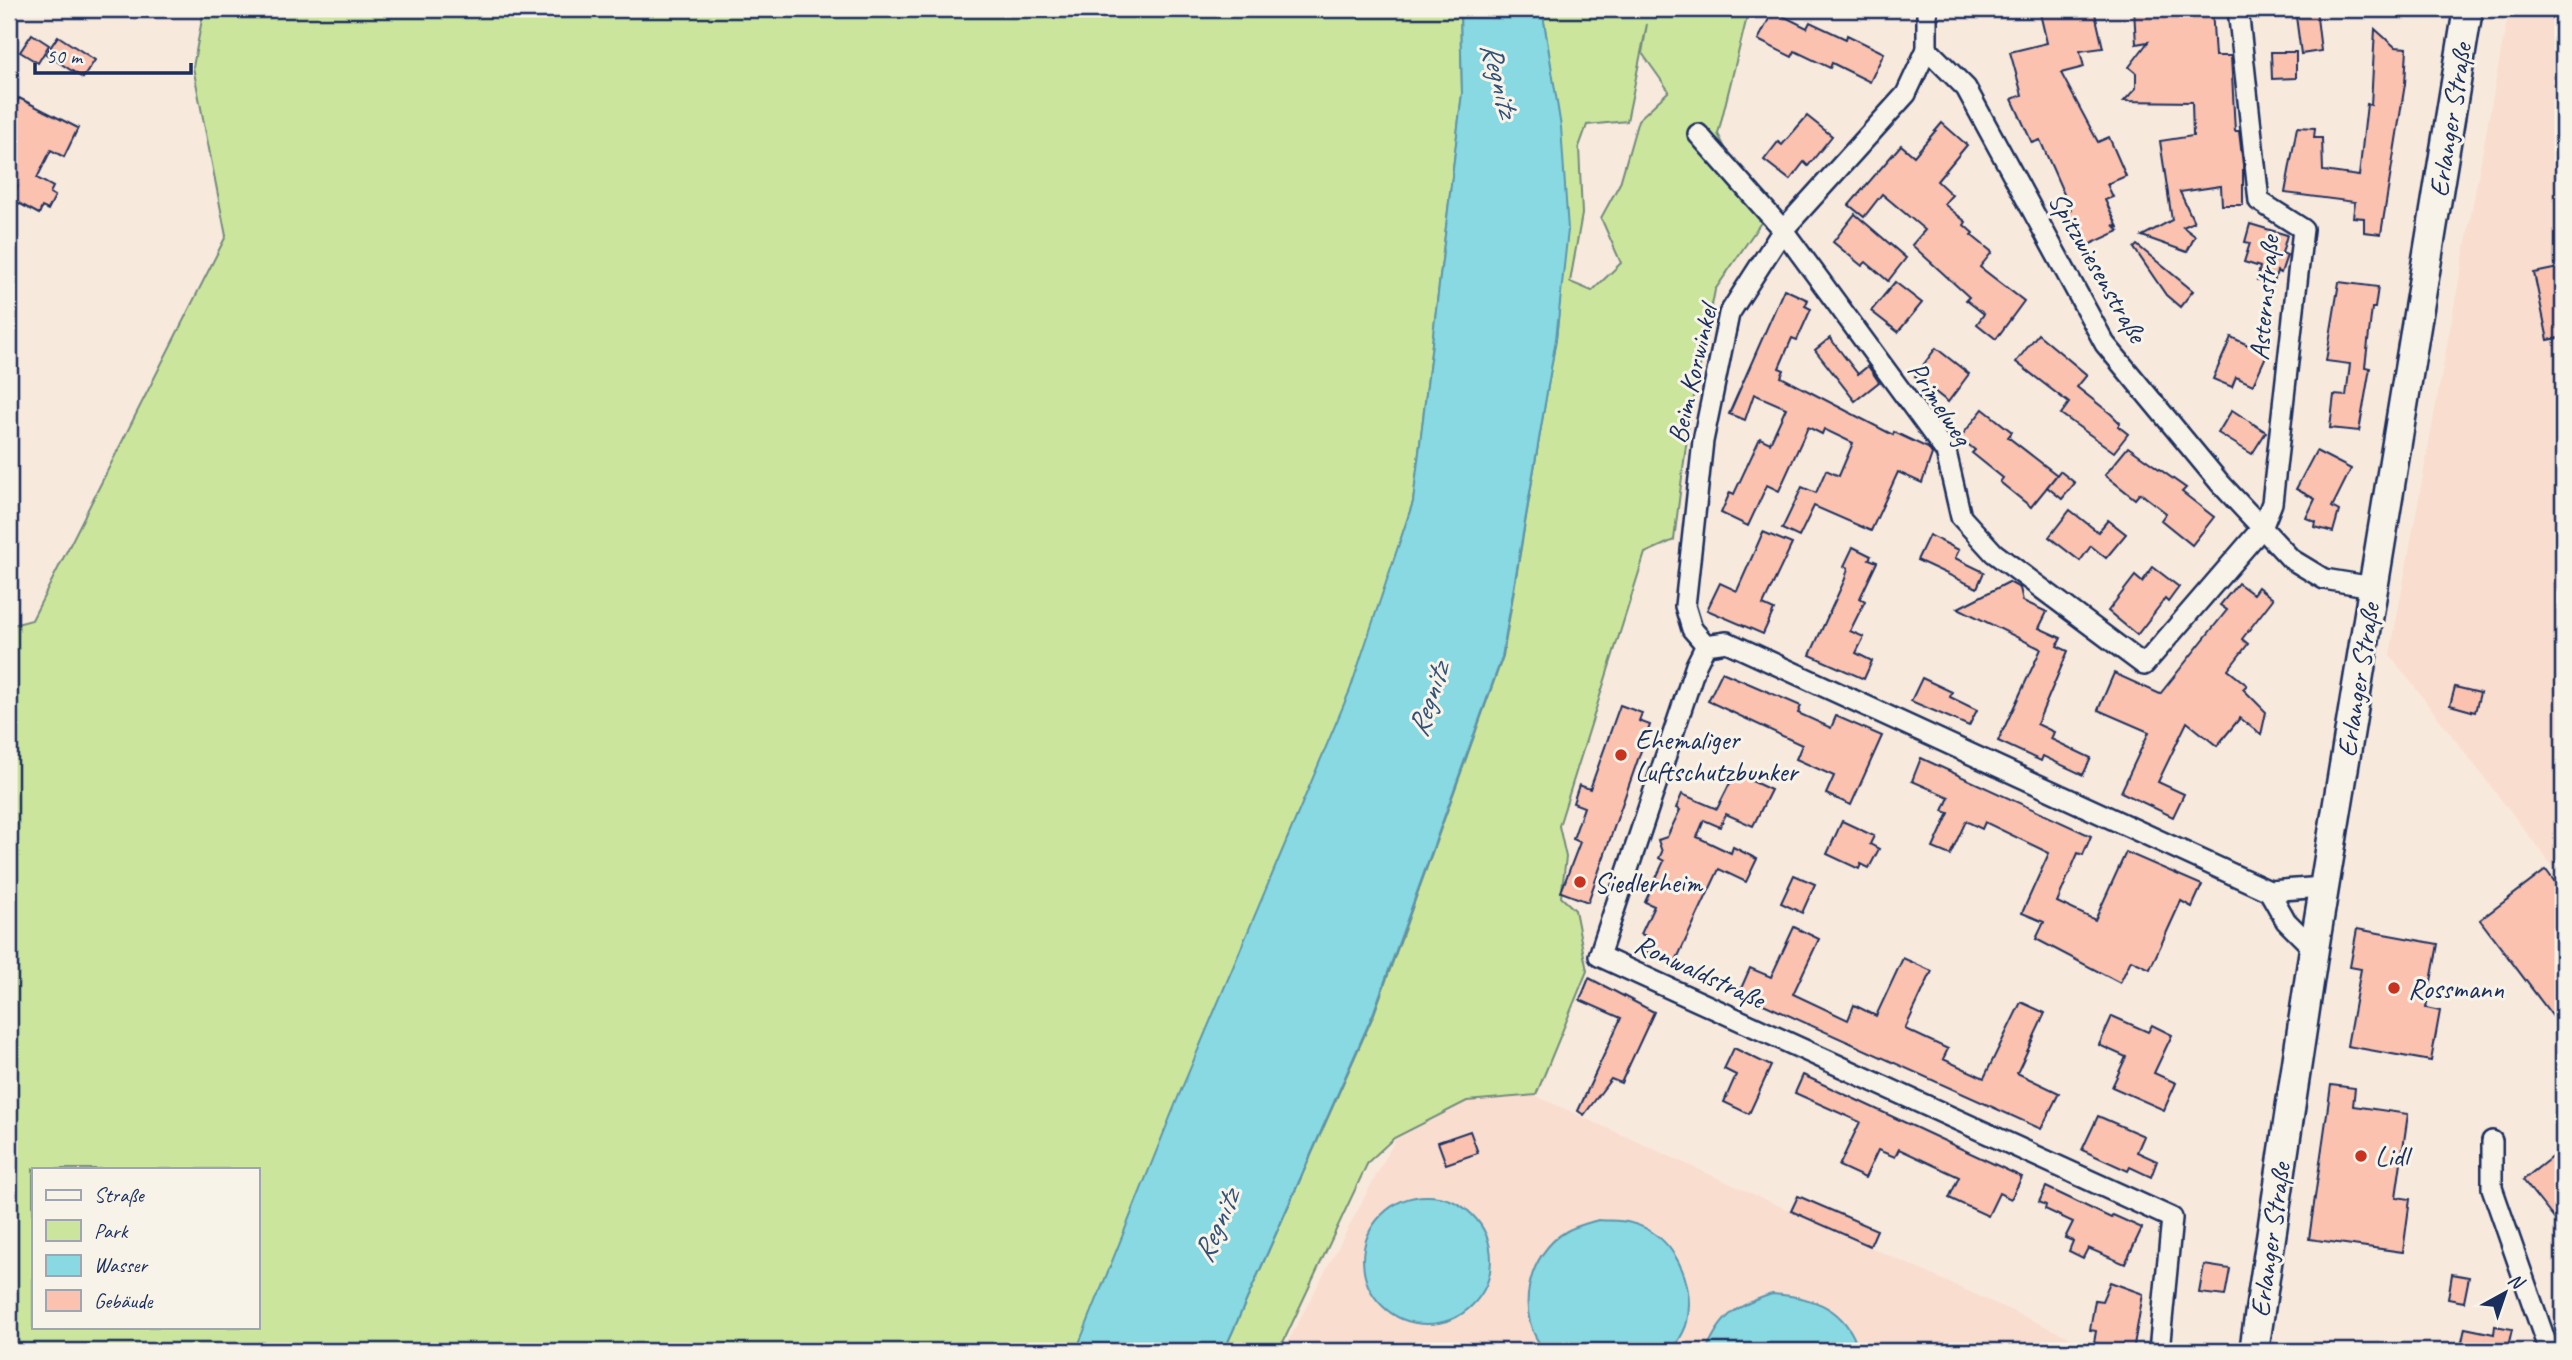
<svg xmlns="http://www.w3.org/2000/svg" width="2572" height="1360" font-family="Caveat,sans-serif">
  <style>
    .built { fill: #f9ddcf }
    .green { fill: #cbe69c; stroke: #738a7d; stroke-width: 2; fill-rule: evenodd }
    .water { fill: #88d9e2; stroke: #5c95ad; stroke-width: 2 }
    .building { fill: #fac2af; stroke: #1b2f5e; stroke-width: 2 }
    .lines { fill: none; stroke-linecap: round; stroke-linejoin: round }
    .minor-casing { stroke: #1b2f5e; stroke-width: 24 }
    .secondary-casing { stroke: #1b2f5e; stroke-width: 33 }
    .minor { stroke: #f7f3e8; stroke-width: 19 }
    .secondary { stroke: #f7f3e8; stroke-width: 28 }
    .poi-dot { fill: #c8321e; stroke: #f7f3e8; stroke-width: 2.5 }
    .labels { text-anchor: middle; dominant-baseline: central; stroke-width: 6; stroke-linejoin: round; paint-order: stroke }
    .street-label { font-size: 28px; fill: #1b2f5e; stroke: #f7f3e8 }
    .poi-label { font-size: 28px; fill: #1b2f5e; stroke: #f7f3e8; text-anchor: start }
    .water-label { font-size: 30px; font-style: italic; fill: #315178; stroke: #f7f3e8 }
  </style>
  <rect width="100%" height="100%" fill="#f8e9dd"/>
  <filter id="ink" filterUnits="userSpaceOnUse"><feTurbulence type="fractalNoise" baseFrequency=".0143" numOctaves="2"/><feDisplacementMap in="SourceGraphic" scale="14" xChannelSelector="R" yChannelSelector="G"/><feConvolveMatrix kernelMatrix="1 2 1 2 8 2 1 2 1" color-interpolation-filters="sRGB"/></filter>
  <g filter="url(#ink)">
    <!-- built -->
    <g class="built">
      <path d="M2509,9H2563V880L2390,655Z"/>
      <path d="M1536,1096L2100,1351H1283L1395,1140L1468,1102Z"/>
    </g>
    <!-- green -->
    <g class="green">
      <path d="M204,9H1460L1462,93L1413,502L1352,690L1077,1351H9V626L32,620L226,236L193,67ZM33,1169H257V1327H33Z"/>
      <path d="M1542,9H1749L1718,134L1762,221L1715,290L1689,422L1674,540L1645,553L1559,826L1566,857L1561,897L1575,910L1587,971L1536,1095L1467,1101L1394,1138L1368,1162L1279,1351H1224L1374,1014L1503,656L1556,337L1567,230L1560,126ZM1647,24L1642,53L1669,91L1638,120L1620,183L1601,218L1621,263L1592,291L1570,282L1582,214L1579,147L1587,125L1627,121Z"/>
    </g>
    <!-- water -->
    <g class="water">
      <path d="M1460,9H1542L1561,127L1568,230L1556,339L1502,657L1373,1014L1224,1351H1076L1179,1095L1350,690L1413,502L1462,93Z"/>
      <circle cx="1427" cy="1260" r="64"/>
      <path d="M1598,1220C1609,1221 1621,1220 1631,1223C1673,1233 1696,1282 1687,1322C1685,1332 1677,1343 1672,1351H1546C1513,1318 1527,1253 1567,1231C1576,1226 1588,1223 1598,1220Z"/>
      <path d="M1772,1294C1813,1297 1846,1307 1859,1351H1706C1721,1315 1736,1306 1772,1294Z"/>
    </g>
    <!-- building -->
    <g class="building">
      <path d="M2039,9H2065L2067,16L2094,9L2103,48L2080,51L2084,67L2061,73L2098,142L2109,137L2126,176L2107,184L2113,197L2105,200L2118,227L2113,225L2119,231L2082,248L2066,213L2071,210L2040,140L2032,143L2012,99L2022,95L2010,52L2047,43Z"/>
      <path d="M2134,9H2212L2215,56H2231L2235,131H2239L2243,165V205H2222L2221,186L2180,192L2194,222L2183,227L2195,236L2187,252L2142,236L2172,220L2160,141L2193,136L2192,102L2124,101L2136,88V73L2129,67L2148,42L2136,44Z"/>
      <path d="M2295,9H2316L2321,51L2301,54Z"/>
      <path d="M1773,11L1807,28L1810,22L1846,39L1847,35L1884,53L1870,82L1832,63L1830,68L1795,51L1792,57L1758,40Z"/>
      <path d="M2375,29L2395,47L2407,48L2405,84L2381,234L2364,232V218L2353,217L2355,202L2285,193L2297,127L2315,128L2314,138H2322L2323,171L2359,176L2367,104L2371,105Z"/>
      <path d="M32,34L49,45L38,63L20,52Z"/>
      <path d="M58,36L95,60L83,78L46,54Z"/>
      <path d="M2271,52H2296V78L2272,79Z"/>
      <path d="M19,98L78,128L64,157L51,150L37,178L53,187L50,193L55,196L48,210L42,207L39,214L11,199L18,186L9,182V119Z"/>
      <path d="M1807,116L1832,136L1808,166L1804,162L1790,180L1764,160L1778,142L1782,145Z"/>
      <path d="M1942,123L1967,145L1937,181L1952,195L1944,204L1966,222L1964,225L1973,233L1971,235L1992,252L1980,267L2024,301L1996,339L1977,324L1984,314L1966,300L1969,297L1912,245L1925,230L1882,194L1864,217L1849,205L1901,145L1914,156Z"/>
      <path d="M1855,214L1906,258L1888,281L1866,262L1862,266L1833,242Z"/>
      <path d="M2250,224L2287,235L2282,253L2287,255L2281,273L2277,271L2273,285L2257,280L2260,267L2244,262L2250,243L2245,242Z"/>
      <path d="M2137,245L2193,291L2180,307L2166,295L2134,248Z"/>
      <path d="M2563,267V337L2548,340L2534,273Z"/>
      <path d="M1895,282L1922,303L1898,332L1871,311Z"/>
      <path d="M2339,282L2378,287L2375,308H2372L2365,367L2370,368L2359,431L2330,428L2334,395L2346,396L2350,364L2326,361Z"/>
      <path d="M1784,289L1808,300L1805,306L1811,309L1797,340L1792,338L1779,368L1784,370L1781,377L1893,435L1894,432L1928,448L1932,454L1922,483L1898,472L1871,531L1814,506L1799,537L1782,529L1802,487L1816,493L1826,470L1839,476L1853,443L1824,429L1822,434L1808,427L1779,491L1767,485L1748,526L1721,513L1730,492L1734,494L1760,438L1770,443L1786,408L1754,394L1745,420L1729,414Z"/>
      <path d="M2038,334L2087,375L2077,387L2111,414L2120,423L2118,426L2128,434L2114,452L2061,414L2069,403L2016,362Z"/>
      <path d="M2231,337L2267,354L2253,385L2236,377L2232,387L2213,379Z"/>
      <path d="M1830,338L1858,374L1868,366L1879,382L1855,401L1815,350Z"/>
      <path d="M1936,348L1969,374L1948,402L1915,376Z"/>
      <path d="M1983,409L2012,432L2008,437L2057,475L2031,507L2000,482L2003,478L1972,453L1975,450L1960,438Z"/>
      <path d="M2232,410L2266,432L2252,454L2218,433Z"/>
      <path d="M2128,447L2186,488L2182,492L2214,517L2192,545L2161,520L2166,513L2140,493L2135,499L2105,475Z"/>
      <path d="M2316,451L2351,469L2332,507L2339,511L2333,532L2315,527L2316,522L2306,518L2315,499L2296,489Z"/>
      <path d="M2060,471L2075,483L2062,499L2047,487Z"/>
      <path d="M2070,510L2098,532L2108,520L2126,534L2106,558L2091,546L2080,561L2049,537Z"/>
      <path d="M1763,532L1792,544L1763,605L1774,610L1763,634L1707,610L1720,583L1737,591Z"/>
      <path d="M1929,535L1959,550L1955,558L1984,572L1977,588L1917,560Z"/>
      <path d="M1853,547L1871,556L1869,559L1877,562L1860,598L1865,601L1850,631L1864,637L1856,653L1872,661L1864,679L1810,655L1845,579L1848,568L1844,566Z"/>
      <path d="M2153,567L2179,587L2168,602L2165,599L2137,635L2108,611L2135,576L2142,582Z"/>
      <path d="M2009,582L2020,588L2023,601L2047,612L2039,628L2061,638L2057,646L2068,651L2037,724L2054,732L2051,739L2091,758L2083,775L2043,756L2041,761L1998,741L2041,649L1958,608Z"/>
      <path d="M2238,583L2253,594L2258,587L2273,599L2242,639L2248,644L2228,670L2247,685L2243,689L2266,712L2261,735L2240,718L2217,746L2187,722L2158,782L2184,794L2173,817L2121,792L2149,732L2098,710L2114,673L2160,694L2227,610L2220,605Z"/>
      <path d="M1722,672L1801,706L1798,713L1831,728L1836,716L1882,736L1851,805L1826,794L1834,776L1796,759L1802,745L1708,701Z"/>
      <path d="M1922,678L1952,692L1950,697L1977,710L1969,726L1911,701Z"/>
      <path d="M2455,687L2480,693L2475,712L2450,705Z"/>
      <path d="M1620,705L1642,713L1639,721L1650,725L1588,902L1561,892L1580,842L1573,839L1584,807L1573,803L1579,785L1590,789Z"/>
      <path d="M1921,758L2091,836L2083,855L2078,853L2057,902L2095,920L2126,852L2202,885L2192,907L2181,901L2150,969L2131,960L2120,983L2036,939L2044,922L2022,913L2049,853L1985,822L1982,829L1966,821L1950,855L1933,848L1949,813L1943,811L1949,797L1912,781Z"/>
      <path d="M1735,773L1771,790L1753,826L1726,814L1720,827L1704,820L1697,837L1731,853L1733,847L1757,859L1746,882L1719,869L1674,965L1646,952L1652,939L1641,934L1654,906L1645,902L1664,861L1659,858L1662,852L1658,840L1667,837L1680,810L1676,808L1682,794L1717,809Z"/>
      <path d="M1842,821L1874,836L1870,844L1879,849L1869,868L1861,864L1859,869L1827,854Z"/>
      <path d="M2546,870L2563,893V1030L2480,920Z"/>
      <path d="M1794,875L1815,884L1802,913L1781,903Z"/>
      <path d="M1794,927L1819,939L1793,994L1848,1020L1854,1005L1876,1016L1903,958L1932,971L1905,1029L1948,1049L1943,1059L1984,1078L2021,1002L2045,1013L2017,1073L2059,1093L2041,1129L1739,993L1750,968L1771,977Z"/>
      <path d="M2357,929L2438,944L2426,1008L2440,1011L2431,1061L2347,1046L2361,969L2350,967Z"/>
      <path d="M1589,978L1654,1012L1621,1083L1611,1079L1584,1115L1578,1111L1621,1018L1580,1000Z"/>
      <path d="M2112,1016L2148,1032L2152,1025L2172,1035L2154,1073L2176,1083L2164,1110L2112,1087L2126,1057L2099,1045Z"/>
      <path d="M1734,1048L1771,1066L1749,1114L1724,1102L1736,1075L1724,1069Z"/>
      <path d="M1803,1075L2022,1177L2011,1199L1999,1193L1988,1216L1949,1198L1959,1177L1899,1149L1895,1157L1878,1150L1865,1178L1839,1166L1860,1122L1795,1093Z"/>
      <path d="M2331,1085L2355,1088L2353,1106L2408,1114L2396,1197L2410,1199L2403,1252L2309,1239Z"/>
      <path d="M2098,1116L2144,1136L2137,1152L2157,1161L2151,1177L2130,1167L2128,1171L2082,1150Z"/>
      <path d="M1470,1131L1478,1153L1446,1164L1438,1142Z"/>
      <path d="M2563,1148V1230L2523,1180Z"/>
      <path d="M2046,1187L2111,1218L2113,1215L2142,1228L2125,1264L2088,1248L2083,1258L2069,1251L2073,1241L2065,1238L2073,1222L2045,1209L2046,1205L2039,1202Z"/>
      <path d="M1798,1196L1877,1230L1870,1246L1791,1211Z"/>
      <path d="M2204,1265L2230,1269L2225,1296L2199,1293Z"/>
      <path d="M2452,1274L2469,1277L2464,1302L2448,1299Z"/>
      <path d="M2110,1282L2143,1294L2133,1351H2117L2118,1347L2094,1343L2096,1331L2090,1330L2095,1300L2102,1301Z"/>
      <path d="M2495,1326L2512,1329L2507,1351H2460L2465,1328L2494,1334Z"/>
    </g>
    <g class="lines">
      <!-- minor casing -->
      <g class="minor-casing">
        <g id="minor">
          <path d="M1927,9V49L1966,88L2105,344L2220,483L2291,559L2324,579L2373,587"/>
          <path d="M1698,134L1783,230L1946,452L1961,517L1994,553L2144,665L2262,528L2272,503L2303,229L2259,201L2238,9"/>
          <path d="M1706,645L1692,629L1685,606L1703,441L1729,314L1783,230L1906,94L1927,49"/>
          <path d="M2269,891L2286,921L2314,949"/>
          <path d="M2492,1141V1188L2549,1351"/>
          <path d="M2159,1351L2172,1218L1599,956L1696,665L1706,645L1727,642L2269,891L2324,887"/>
        </g>
      </g>
      <!-- secondary casing -->
      <g class="secondary-casing">
        <path id="secondary" d="M2254,1351L2314,949L2468,9"/>
      </g>
      <!-- minor -->
      <use href="#minor" class="minor"/>
      <!-- secondary -->
      <use href="#secondary" class="secondary"/>
    </g>
  </g>
  <!-- markers -->
  <g class="poi-dot">
    <circle cx="1621" cy="755" r="7"/>
    <circle cx="1580" cy="882" r="7"/>
    <circle cx="2394" cy="988" r="7"/>
    <circle cx="2361" cy="1156" r="7"/>
  </g>
  <g class="labels">
    <!-- street labels -->
    <g class="street-label">
      <text transform="translate(2450 120) rotate(-81)">Erlanger Straße</text>
      <text transform="translate(2098 267) rotate(60)">Spitzwiesenstraße</text>
      <text transform="translate(2264 298) rotate(-85)">Asternstraße</text>
      <text transform="translate(1692 374) rotate(-77)">Beim Korwinkel</text>
      <text transform="translate(1940 403) rotate(57)">Primelweg</text>
      <text transform="translate(2358 680) rotate(-81)">Erlanger Straße</text>
      <text transform="translate(1700 971) rotate(25)">Ronwaldstraße</text>
      <text transform="translate(2270 1240) rotate(-82)">Erlanger Straße</text>
    </g>
    <!-- poi labels -->
    <g class="poi-label">
      <text x="1635" y="739">Ehemaliger<tspan x="1635" dy="32">Luftschutzbunker</tspan></text>
      <text x="1594" y="882">Siedlerheim</text>
      <text x="2408" y="988">Rossmann</text>
      <text x="2375" y="1156">Lidl</text>
    </g>
    <!-- water labels -->
    <g class="water-label">
      <text transform="translate(1500 79) rotate(75)">Regnitz</text>
      <text transform="translate(1428 700) rotate(-72)">Regnitz</text>
      <text transform="translate(1216 1226) rotate(-67)">Regnitz</text>
    </g>
  </g>
  <!-- margin -->
  <rect width="2572" height="1360" fill="none" stroke="#f7f3e8" stroke-width="35"/>
  <rect x="18" y="18" width="2537" height="1325" fill="none" stroke="#1b2f5e" stroke-width="2.5" filter="url(#ink)"/>
  <!-- legend -->
  <rect x="32" y="1168" width="228" height="161" fill="#f7f3e8" stroke="#9fa5b1" stroke-width="2"/>
  <rect x="46" y="1190" width="35" height="10" fill="#f7f3e8" stroke="#9fa5b1" stroke-width="2"/>
  <text x="94" y="1202" font-size="21" fill="#1b2f5e">Straße</text>
  <rect x="46" y="1220" width="35" height="21" fill="#cbe69c" stroke="#9fa5b1" stroke-width="2"/>
  <text x="94" y="1238" font-size="21" fill="#1b2f5e">Park</text>
  <rect x="46" y="1255" width="35" height="21" fill="#88d9e2" stroke="#9fa5b1" stroke-width="2"/>
  <text x="94" y="1272" font-size="21" fill="#1b2f5e">Wasser</text>
  <rect x="46" y="1290" width="35" height="21" fill="#fac2af" stroke="#9fa5b1" stroke-width="2"/>
  <text x="94" y="1308" font-size="21" fill="#1b2f5e">Gebäude</text>
  <!-- north arrow -->
  <g transform="translate(2505 1293) rotate(40)" stroke="#f7f3e8" stroke-width="5" paint-order="stroke">
  <path d="M0-5L12 26L0 18L-12 26Z" fill="#1b2f5e"/>
  <text y="-10" font-size="19" font-weight="bold" text-anchor="middle" fill="#1b2f5e">N</text>
  </g>
  <!-- scale -->
  <path d="M35 63v10h156v-10" fill="none" stroke="#1b2f5e" stroke-width="3.5"/>
  <text x="46" y="63" font-size="21" fill="#1b2f5e" stroke="#f7f3e8" stroke-width="5" paint-order="stroke">50 m</text>
</svg>
